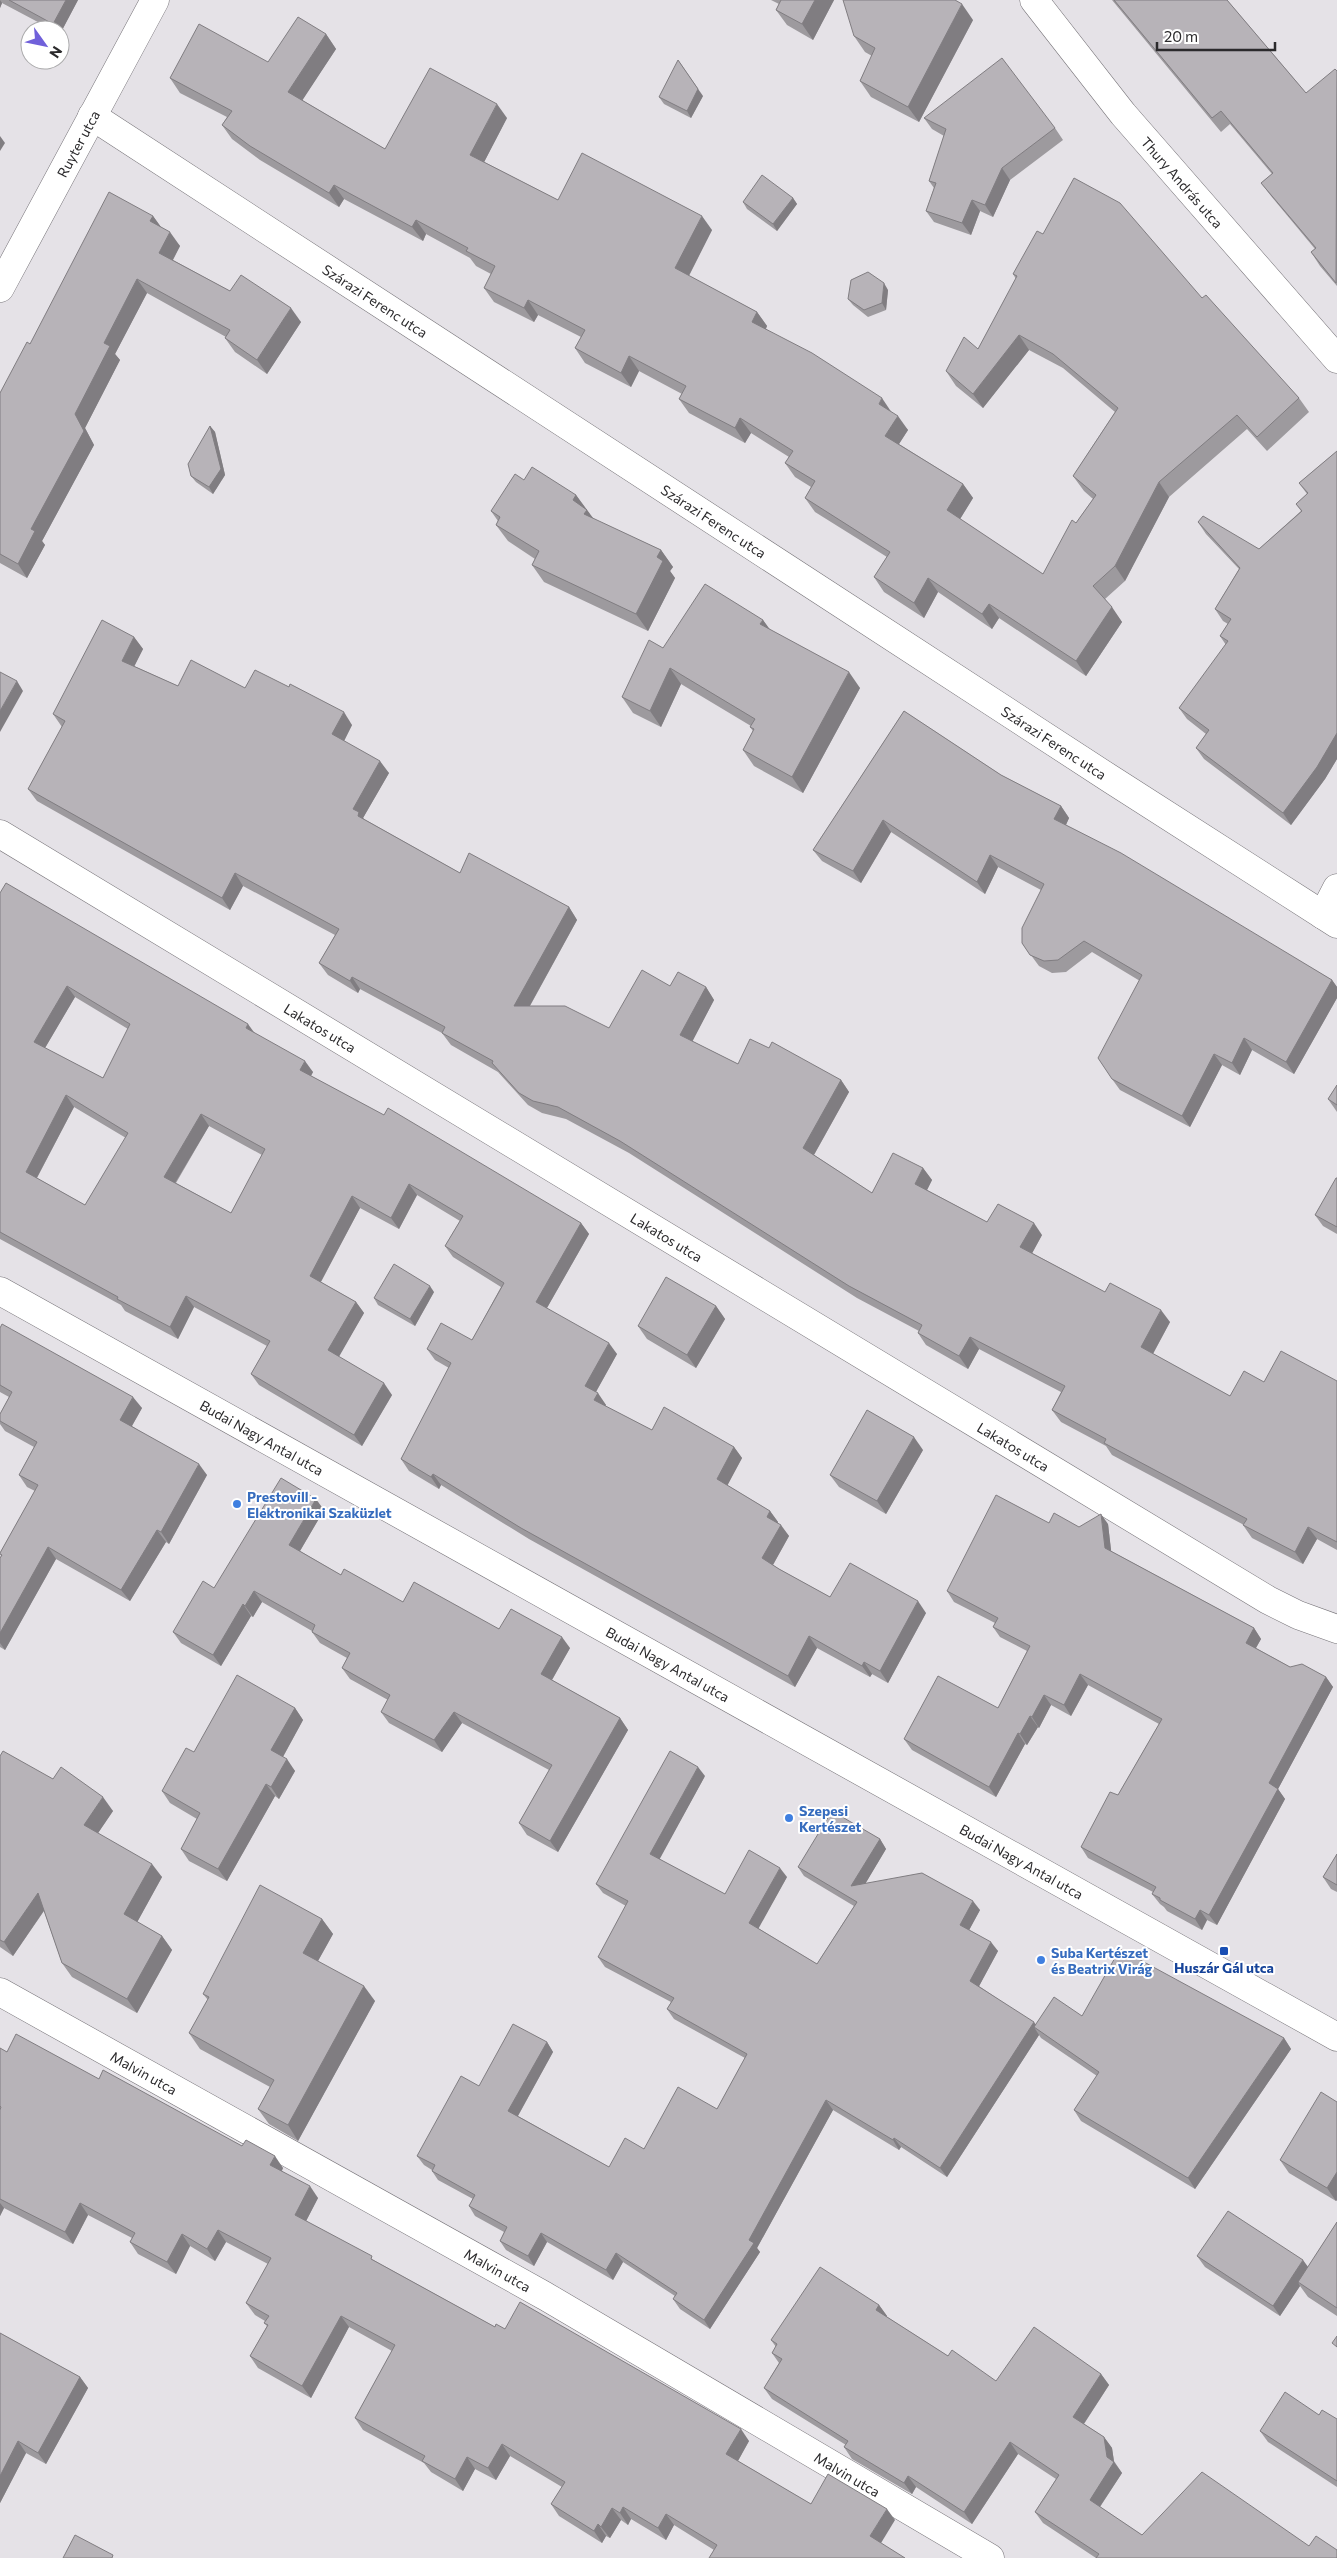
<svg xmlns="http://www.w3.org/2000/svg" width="1337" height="2558" font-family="Commissioner,sans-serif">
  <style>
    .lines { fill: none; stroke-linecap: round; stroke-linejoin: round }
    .minor-casing { stroke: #777479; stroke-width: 29 }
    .tertiary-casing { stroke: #777479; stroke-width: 29 }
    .minor { stroke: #fff; stroke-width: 28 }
    .tertiary { stroke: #fff; stroke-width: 28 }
    .wall { fill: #9d9a9e; fill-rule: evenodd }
    .shaded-wall { fill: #807d81 }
    .building { fill: #b7b3b8; stroke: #807d81; fill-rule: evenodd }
    .shop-dot { fill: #3f7fe0; stroke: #fff; stroke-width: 2 }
    .transit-dot { fill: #1a4fb4; stroke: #fff; stroke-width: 2 }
    .labels { text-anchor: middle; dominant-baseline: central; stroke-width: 4; stroke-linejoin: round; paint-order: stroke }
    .street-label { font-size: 14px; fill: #2b2a2c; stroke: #fff }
    .shop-label { font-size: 14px; font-weight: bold; fill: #366cbe; stroke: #fff; text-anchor: start }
    .transit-label { font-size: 14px; font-weight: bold; fill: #164399; stroke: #fff }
  </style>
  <rect width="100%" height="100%" fill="#e5e2e7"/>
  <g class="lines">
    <!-- minor casing -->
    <g class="minor-casing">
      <g id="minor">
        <path id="s1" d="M1034,0L1123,114L1337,359"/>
        <path id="s2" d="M92,116L1109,778L1337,924"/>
        <path id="s3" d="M0,288L155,0"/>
        <path id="s4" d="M0,834L1268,1600L1298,1615L1337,1629"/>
        <path d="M1323,915L1337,888"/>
        <path id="s5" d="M0,1992L545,2296L990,2558"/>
      </g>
    </g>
    <!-- tertiary casing -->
    <g class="tertiary-casing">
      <g id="tertiary">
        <path id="s6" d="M0,1291L1337,2037"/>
      </g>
    </g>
    <!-- minor -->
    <use href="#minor" class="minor"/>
    <!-- tertiary -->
    <use href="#tertiary" class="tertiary"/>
  </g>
  <!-- wall -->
  <g class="wall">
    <path d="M0,0H78L60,34V30H53L2,3L0,8Z"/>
    <path d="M771,0H834L813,40L787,25L776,10L779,4Z"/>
    <path d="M1112,0H1227L1306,93L1337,71V286L1320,266L1311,252L1315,249L1271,196L1261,183L1272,174L1230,124L1221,132Z"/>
    <path d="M973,20L919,122L871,97L860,81L872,56L865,52L854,36Z"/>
    <path d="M326,34L336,49L302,100L385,149L507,118L484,162L558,200L712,230L689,276L757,312L767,326L766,329L891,412L908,430L899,444L963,484L973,498L960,519L1043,574L1076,523L1093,499L1084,491L1073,476L1115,412L1063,368L1029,350L983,408L956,386L946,371L978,349L1016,279L1013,274L1043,234L1202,298L1299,398L1309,412L1267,451L1247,429L1169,497L1125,581L1105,599L1122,622L1086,676L999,618L992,629L938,592L924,618L884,592L874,577L887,557L815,512L805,498L811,487L795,477L785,463L789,457L751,433L745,443L689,413L679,399L682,394L639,371L631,387L585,363L575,348L581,337L538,315L534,322L494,302L484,288L491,274L476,266L470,258L426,234L423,241L344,199L339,207L260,160L232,139L222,125L227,117L180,93L170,78L268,62Z"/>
    <path d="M703,96L691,118L664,104L659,97Z"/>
    <path d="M924,118L1055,128L1063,140L1010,180L993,217L980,211L971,235L934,222L926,211L934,188L929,181L944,136L932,129Z"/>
    <path d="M793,198L797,204L777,231L747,209L743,202Z"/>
    <path d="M153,216L161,227L180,246L173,260L230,291L301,322L267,374L235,352L225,338L226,337L147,293L115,354L120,360L85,428L94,445L42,541L45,545L27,578L0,563V393L30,344Z"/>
    <path d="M888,290L886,310L868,317L853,305L848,299Z"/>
    <path d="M210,426L215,432L225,475L213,494L196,482L191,476Z"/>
    <path d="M1337,451V759L1325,779L1291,825L1204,759L1196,748L1206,734L1187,719L1179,708L1226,645L1220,636L1228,624L1223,621L1215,609L1239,569L1206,534L1198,522L1259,549L1301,511L1296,504L1307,494L1299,483Z"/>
    <path d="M524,480L576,495L593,519L661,550L673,567L670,571L675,578L648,631L544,582L532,565L535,559L508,541L496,525L498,521L491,511Z"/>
    <path d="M763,620L769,629L860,688L803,793L754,766L743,750L753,731L750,727L751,726L681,684L661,727L633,713L622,697L663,648Z"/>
    <path d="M134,637L143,649L134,666L178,686L245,688L352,725L344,741L389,773L363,818L364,819L460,873L569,907L577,920L530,1006L609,1028L670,986L706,987L714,1000L692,1041L738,1064L769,1048L841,1080L849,1092L814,1155L872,1193L923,1168L932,1180L927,1190L987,1222L1042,1235L1032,1253L1105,1292L1170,1322L1153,1354L1230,1396L1264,1382L1337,1381V1550L1317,1539L1303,1564L1252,1538L1243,1525H1244L1112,1455L1106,1446L1061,1422L1052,1410L1061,1392L979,1349L968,1369L926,1345L918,1333L919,1331L857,1298L629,1153L566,1119L542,1113L528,1105L498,1072L451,1045L442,1033L360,989L358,993L328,975L319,963L335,935L243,886L230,910L37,801L28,789L62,727L53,714Z"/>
    <path d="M904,711L1001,775L1061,806L1069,818L1066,825L1332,980L1337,987V998L1294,1074L1252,1050L1240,1075L1222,1065L1190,1127L1120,1090L1112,1079L1140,981L1092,952L1066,972L1052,973L1039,966L1022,943L1041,890L998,867L985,894L891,832L861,883L822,861L813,850Z"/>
    <path d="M0,893L254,1033L313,1072L311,1076L581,1223L589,1234L547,1308L617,1354L596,1392L606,1405L605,1406L652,1430L734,1447L742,1458L727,1485L770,1511L778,1522V1523L789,1536L773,1565L779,1569L830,1597L926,1613L888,1683L872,1674L870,1677L817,1648L795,1687L529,1539L441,1485L439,1489L409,1471L401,1459L449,1368L435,1360L427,1349L472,1340L501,1287L453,1257L445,1246L460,1221L417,1195L399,1229L360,1208L321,1282L356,1302L364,1313L338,1357L392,1395L362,1446L259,1385L251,1374L267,1346L194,1307L178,1339L125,1311L121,1305L0,1239ZM75,997L128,1029L103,1078L45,1048ZM74,1107L126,1138L85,1205L37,1178ZM209,1126L262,1155L231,1213L176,1183Z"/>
    <path d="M1337,1085V1112L1328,1099Z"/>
    <path d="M1337,1178V1234L1323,1226L1315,1215Z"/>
    <path d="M434,1292L415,1326L378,1305L374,1298Z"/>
    <path d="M716,1306L725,1319L696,1368L647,1339L638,1326Z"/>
    <path d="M0,1328L142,1408L132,1426L207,1475L169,1544L166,1542L130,1601L56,1559L5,1650L0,1647V1558L1,1556L0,1553L35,1491L27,1487L19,1475L34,1447L5,1431L0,1424V1414L9,1397L0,1392Z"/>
    <path d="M923,1450L886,1514L839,1487L830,1475Z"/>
    <path d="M324,1510L300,1551L341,1575L403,1602L570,1648L552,1680L620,1718L628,1730L558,1852L527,1835L519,1823L549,1770L462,1723L442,1752L389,1723L381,1712L388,1700L350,1679L342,1668L347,1658L320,1643L312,1632V1631L262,1602L253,1617L251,1616L221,1666L181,1643L173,1632L214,1588Z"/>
    <path d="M1049,1523L1079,1527L1108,1524L1111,1551L1254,1628L1261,1639L1256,1648L1290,1667L1326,1677L1333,1687L1278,1789L1285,1799L1217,1925L1207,1920L1202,1930L1167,1911L1164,1907L1160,1904L1152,1894L1153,1892L1088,1858L1081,1847L1118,1795L1159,1724L1088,1685L1071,1716L1051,1705L1039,1728L1038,1727L1027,1745L1025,1744L996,1797L912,1750L904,1739L998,1708L1027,1651L1000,1637L993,1627L995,1623L954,1602L947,1591Z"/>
    <path d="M295,1708L303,1720L283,1757L295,1771L279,1799L275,1796L227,1881L189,1861L181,1849L197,1819L170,1803L162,1791L194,1752Z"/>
    <path d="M0,1756L53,1779L113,1811L98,1833L162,1877L137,1922L162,1936L172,1950L137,2013L72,1977L62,1963L44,1911L13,1956L0,1947Z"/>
    <path d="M705,1776L659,1859L725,1894L787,1877L758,1928L817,1964L854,1906L804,1876L798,1867L880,1839L886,1849L865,1884L980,1910L969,1930L998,1951L979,1986L1036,2025L1082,2016L1284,2038L1291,2049L1195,2189L1081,2121L1074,2110L1097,2076L1041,2038L1039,2035L947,2177L901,2147L899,2150L833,2110L757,2248L760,2252L710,2329L680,2309L673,2299L675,2296L623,2262L613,2280L547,2242L534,2266L506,2250L500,2241L504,2232L475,2216L469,2206L473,2199L438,2180L432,2171V2170L424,2165L417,2156L479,2086L547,2042L553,2052L518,2116L609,2167L717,2109L745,2058L674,2019L667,2009L671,2002L605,1967L598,1957L626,1906L603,1893L596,1884Z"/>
    <path d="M1337,1854V1892L1331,1889L1323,1877Z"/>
    <path d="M322,1919L333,1934L318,1961L375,2001L298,2141L269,2124L258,2109L270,2087L200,2049L189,2033L208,2000L203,1994Z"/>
    <path d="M0,2048L7,2052L99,2079L242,2146L283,2168L282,2171L318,2198L306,2221L377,2262L495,2327L505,2329L749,2441L738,2461L811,2504L895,2520L714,2550L674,2525L666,2540L631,2519L628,2525L621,2520L610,2538L606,2536L602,2543L559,2516L551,2504L562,2487L510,2456L496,2480L475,2469L463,2491L431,2472L424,2463L363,2430L355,2418L392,2351L349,2327L311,2398L258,2368L250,2356L267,2326L264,2323L265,2321L255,2315L246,2303L268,2264L226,2242L215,2261L190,2246L176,2274L138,2254L130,2242L132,2238L88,2215L73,2244L4,2208L0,2216Z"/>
    <path d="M1337,2102V2200L1336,2201L1289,2173L1280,2160Z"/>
    <path d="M1337,2222V2316L1308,2297L1300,2286L1280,2316L1205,2267L1197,2256L1308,2267Z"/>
    <path d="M879,2305L887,2316V2317L948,2356L996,2381L1101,2374L1109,2385L1084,2424L1104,2437L1112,2448L1114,2461L1122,2473L1100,2507L1142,2535L1309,2546L1337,2550L1096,2558L1043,2523L1035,2512L1056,2479L1018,2454L972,2524L916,2487L912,2494L852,2459L844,2447L846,2445L772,2399L764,2388L779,2363L772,2353L776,2347L771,2340Z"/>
    <path d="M0,2333L80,2377L88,2388L46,2464L26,2453L0,2503Z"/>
    <path d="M1319,2415L1337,2419V2487L1268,2442L1260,2431Z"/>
  </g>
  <!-- shaded-wall -->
  <g class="shaded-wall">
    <path d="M0,0L2,3L0,8Z"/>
    <path d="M66,0H78L60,34V30H58L53,24Z"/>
    <path d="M815,0H834L813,40L802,24Z"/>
    <path d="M962,4L973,20L919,122L908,107Z"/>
    <path d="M326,34L336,49L298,107L288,92Z"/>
    <path d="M678,60L703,96L691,118L687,111Z"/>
    <path d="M497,104L507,118L480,170L470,155Z"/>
    <path d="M0,136L5,143L0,151Z"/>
    <path d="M1002,168L1010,180L993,217L985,205Z"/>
    <path d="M334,185L344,199L339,207L329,193Z"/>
    <path d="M793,198L797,204L777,231L773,224Z"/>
    <path d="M972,200L980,211L971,235L962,223Z"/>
    <path d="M153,216L163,230L150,221Z"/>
    <path d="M702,216L712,230L685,283L675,268Z"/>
    <path d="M416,220L426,234L423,241L412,227Z"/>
    <path d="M170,232L180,246L169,267L159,253Z"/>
    <path d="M137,279L147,293L115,354L120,360L85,428L94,445L42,541L45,545L27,578L18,564L75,414L104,343Z"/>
    <path d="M884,283L888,290L886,310L882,303Z"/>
    <path d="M528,300L538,315L534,322L524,308Z"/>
    <path d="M291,308L301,322L267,374L257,360Z"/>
    <path d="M757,312L767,326L762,336L752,322Z"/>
    <path d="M1019,335L1029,350L983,408L973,394Z"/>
    <path d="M629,356L639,371L631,387L621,373Z"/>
    <path d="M882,398L892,413L879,404Z"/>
    <path d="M898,416L908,430L895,450L885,436Z"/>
    <path d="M740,418L751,433L745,443L735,428Z"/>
    <path d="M210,426L215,432L225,475L213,494L209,487Z"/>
    <path d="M1159,482L1169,497L1125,581L1115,566Z"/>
    <path d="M963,484L973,498L957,524L947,510Z"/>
    <path d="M576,495L599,526L596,531L573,500Z"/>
    <path d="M661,550L673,567L670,571L675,578L648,631L636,614L657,557Z"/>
    <path d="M928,578L938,592L924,618L914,603Z"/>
    <path d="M989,604L999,618L992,629L982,614Z"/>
    <path d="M1112,607L1122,622L1086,676L1076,661Z"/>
    <path d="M763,620L774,635L760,624Z"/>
    <path d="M134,637L143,649L131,673L122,661Z"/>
    <path d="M670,668L681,684L661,727L650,711Z"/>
    <path d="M849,672L860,688L803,793L792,777Z"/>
    <path d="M17,681L23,691L0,732V711Z"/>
    <path d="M344,712L352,725L341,747L332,734Z"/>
    <path d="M1337,733V759L1325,779L1291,825L1283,813Z"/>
    <path d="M380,761L389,773L363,818L368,824L366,828L353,809Z"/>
    <path d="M1061,806L1069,818L1063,831L1054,819Z"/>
    <path d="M883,820L891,832L861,883L853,871Z"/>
    <path d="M990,855L998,867L985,894L977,882Z"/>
    <path d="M235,873L243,886L230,910L222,898Z"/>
    <path d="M569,907L577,920L523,1018L514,1006Z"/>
    <path d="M352,977L360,989L358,993L350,981Z"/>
    <path d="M1332,980L1337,987V998L1294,1074L1286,1062Z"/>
    <path d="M67,986L75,997L42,1053L34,1042Z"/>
    <path d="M706,987L714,1000L689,1048L680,1035Z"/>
    <path d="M248,1024L256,1035L246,1028Z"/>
    <path d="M1244,1038L1252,1050L1240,1075L1232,1063Z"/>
    <path d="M1214,1054L1222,1065L1190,1127L1182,1116Z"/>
    <path d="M305,1061L313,1072L308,1081L300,1070Z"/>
    <path d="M841,1080L849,1092L811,1160L803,1148Z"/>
    <path d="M66,1095L74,1107L34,1183L26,1172Z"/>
    <path d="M201,1114L209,1126L172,1188L164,1177Z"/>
    <path d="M923,1168L932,1180L924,1196L915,1184Z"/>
    <path d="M409,1184L417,1195L399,1229L391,1218Z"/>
    <path d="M352,1196L360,1208L318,1287L310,1276Z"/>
    <path d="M581,1223L589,1234L544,1313L536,1302Z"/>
    <path d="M1034,1223L1042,1235L1029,1259L1020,1247Z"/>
    <path d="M430,1286L434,1292L415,1326L410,1319Z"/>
    <path d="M186,1296L194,1307L178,1339L170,1327Z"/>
    <path d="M356,1302L364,1313L336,1362L328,1350Z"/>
    <path d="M716,1306L725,1319L696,1368L687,1355Z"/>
    <path d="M1161,1310L1170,1322L1150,1359L1141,1347Z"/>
    <path d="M970,1337L979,1349L968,1369L959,1356Z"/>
    <path d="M609,1343L617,1354L593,1397L585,1386Z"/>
    <path d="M384,1383L392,1395L362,1446L354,1435Z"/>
    <path d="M598,1393L606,1405L602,1412L594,1400Z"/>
    <path d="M133,1397L142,1408L129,1431L120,1420Z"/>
    <path d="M914,1437L923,1450L886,1514L877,1501Z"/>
    <path d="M734,1447L742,1458L725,1490L717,1479Z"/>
    <path d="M199,1464L207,1475L169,1544L161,1532Z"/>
    <path d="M433,1474L441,1485L439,1489L431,1477Z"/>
    <path d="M316,1499L324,1510L297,1556L289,1545Z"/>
    <path d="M770,1511L778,1522L775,1529L767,1517Z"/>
    <path d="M1101,1514L1108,1524L1112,1558L1105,1548Z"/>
    <path d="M781,1525L789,1536L770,1570L762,1558Z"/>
    <path d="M1308,1527L1317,1539L1303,1564L1295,1552Z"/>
    <path d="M157,1530L166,1542L130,1601L121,1590Z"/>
    <path d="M48,1547L56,1559L5,1650L0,1643V1633Z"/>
    <path d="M254,1591L262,1602L253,1617L245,1606Z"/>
    <path d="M918,1601L926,1613L888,1683L880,1671Z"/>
    <path d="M243,1604L251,1616L221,1666L213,1655Z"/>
    <path d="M1254,1628L1261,1639L1253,1653L1246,1643Z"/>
    <path d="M809,1636L817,1648L795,1687L788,1676Z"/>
    <path d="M562,1637L570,1648L549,1685L541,1674Z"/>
    <path d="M864,1662L872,1674L870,1677L862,1666Z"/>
    <path d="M1080,1674L1088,1685L1071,1716L1064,1705Z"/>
    <path d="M1326,1677L1333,1687L1278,1789L1285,1799L1217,1925L1209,1915L1269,1783Z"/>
    <path d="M1044,1695L1051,1705L1039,1728L1032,1717Z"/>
    <path d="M295,1708L303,1720L280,1762L271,1750Z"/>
    <path d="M454,1712L462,1723L442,1752L434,1740Z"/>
    <path d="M1030,1716L1038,1727L1027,1745L1020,1734Z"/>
    <path d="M620,1718L628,1730L558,1852L550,1841Z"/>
    <path d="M1018,1733L1025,1744L996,1797L989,1787Z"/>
    <path d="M287,1759L295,1771L279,1799L271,1787Z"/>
    <path d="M698,1767L705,1776L657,1864L650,1854Z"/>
    <path d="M266,1784L275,1796L227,1881L218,1869Z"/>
    <path d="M103,1797L113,1811L94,1839L84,1825Z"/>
    <path d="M880,1839L886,1849L858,1896L851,1886Z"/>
    <path d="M152,1864L162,1877L134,1928L124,1914Z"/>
    <path d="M780,1868L787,1877L756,1933L749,1923Z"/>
    <path d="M38,1893L47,1906L13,1956L4,1942Z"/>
    <path d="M973,1901L980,1910L967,1934L960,1925Z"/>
    <path d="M1200,1910L1207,1920L1202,1930L1195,1919Z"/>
    <path d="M322,1919L333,1934L314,1968L303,1953Z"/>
    <path d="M162,1936L172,1950L137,2013L127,1999Z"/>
    <path d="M991,1942L998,1951L977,1990L970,1981Z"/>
    <path d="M364,1986L375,2001L298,2141L288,2125Z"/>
    <path d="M1034,2022L1041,2032L1034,2027L1039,2035L947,2177L940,2168Z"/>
    <path d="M1284,2038L1291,2049L1195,2189L1188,2178Z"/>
    <path d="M547,2042L553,2052L515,2121L508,2111Z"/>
    <path d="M826,2100L833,2110L757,2248L760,2252L710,2329L704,2320L749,2240Z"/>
    <path d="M894,2138L901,2147L899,2150L893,2140Z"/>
    <path d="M275,2156L283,2168L278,2177L270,2165Z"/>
    <path d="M1337,2172V2200L1336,2201L1327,2188Z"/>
    <path d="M310,2186L318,2198L303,2227L295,2215Z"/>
    <path d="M0,2203L4,2208L0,2216Z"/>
    <path d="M80,2203L88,2215L73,2244L65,2232Z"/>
    <path d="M218,2230L226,2242L215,2261L207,2249Z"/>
    <path d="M541,2233L547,2242L534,2266L528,2256Z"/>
    <path d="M182,2234L190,2246L176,2274L167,2262Z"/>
    <path d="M616,2253L623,2262L613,2280L606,2270Z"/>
    <path d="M1303,2260L1311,2271L1298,2282L1300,2286L1280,2316L1273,2306Z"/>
    <path d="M879,2305L887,2316L884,2321L876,2310Z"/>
    <path d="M341,2316L349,2327L311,2398L302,2386Z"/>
    <path d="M1101,2374L1109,2385L1081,2428L1073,2417Z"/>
    <path d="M80,2377L88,2388L46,2464L38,2453Z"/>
    <path d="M741,2429L749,2441L735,2466L726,2454Z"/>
    <path d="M1104,2437L1112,2448L1114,2462L1122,2473L1097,2511L1090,2500L1107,2457Z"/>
    <path d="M18,2441L26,2453L0,2503V2476Z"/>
    <path d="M1010,2442L1018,2454L972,2524L964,2512Z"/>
    <path d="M502,2444L510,2456L496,2480L488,2468Z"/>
    <path d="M467,2457L475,2469L463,2491L455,2479Z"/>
    <path d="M908,2476L916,2487L912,2494L904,2483Z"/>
    <path d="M623,2507L631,2519L628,2525L620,2513Z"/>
    <path d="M612,2508L621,2520L610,2538L601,2527Z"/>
    <path d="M887,2509L895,2520L878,2548L870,2536Z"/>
    <path d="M666,2514L674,2525L666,2540L658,2528Z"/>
    <path d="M598,2524L606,2536L602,2543L594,2531Z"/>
  </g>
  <!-- building -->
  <g class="building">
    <path d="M9,0H66L53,24Z"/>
    <path d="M781,0H815L802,24L776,10Z"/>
    <path d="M843,0H955L962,4L908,107L860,81L875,48L854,36Z"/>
    <path d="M1114,0H1227L1306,93L1335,69L1337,71L1336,283L1311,252L1316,248L1261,183L1273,173L1221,111L1212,118Z"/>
    <path d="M298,17L326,34L288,92L385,149L430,68L497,104L470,155L558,200L582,153L702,216L675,268L757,312L752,322L812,353L882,398L879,404L898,416L885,436L963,484L947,510L1043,574L1072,520L1076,523L1096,495L1073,476L1118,408L1053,354L1019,335L973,394L946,371L964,337L978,349L1017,276L1013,274L1037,231L1043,234L1074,178L1120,203L1202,298L1206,295L1299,398L1257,437L1237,415L1159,482L1115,566L1093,586L1112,607L1076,661L989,604L982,614L928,578L914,603L874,577L890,552L805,498L815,481L785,463L793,451L740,418L735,428L679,399L686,386L629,356L621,373L575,348L585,330L528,300L524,308L484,288L495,266L466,251L468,248L416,220L412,227L334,185L329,193L250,146L222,125L232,111L170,78L199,24L268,62Z"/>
    <path d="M1002,58L1055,128L1002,168L985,205L972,200L962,223L926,211L936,183L929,181L946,129L924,118Z"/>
    <path d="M678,60L698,89L687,111L659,97Z"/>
    <path d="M762,175L793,198L773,224L743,202Z"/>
    <path d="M109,192L153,216L150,221L170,232L159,253L230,291L241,275L291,308L257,360L225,338L230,330L137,279L104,343L110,346L75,414L84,431L31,529L35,531L18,564L0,554V393L27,342L30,344Z"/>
    <path d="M868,272L884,283L882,303L864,310L848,299L851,280Z"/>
    <path d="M210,426L221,469L209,487L191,476L188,464Z"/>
    <path d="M1337,451V733L1317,767L1283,813L1196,748L1209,730L1179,708L1228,641L1220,636L1231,619L1215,609L1240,568L1198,522L1203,516L1259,549L1302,511L1296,504L1308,493L1299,483Z"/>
    <path d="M532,467L576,495L573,500L587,510L584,514L661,550L657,557L663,561L636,614L532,565L539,551L496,525L500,517L491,511L515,474L524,480Z"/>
    <path d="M705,584L763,620L760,624L849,672L792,777L743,750L754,729L750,727L755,719L670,668L650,711L622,697L649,640L663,648Z"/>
    <path d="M102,620L134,637L122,661L178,686L191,660L245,688L255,670L289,687L290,684L344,712L332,734L380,761L353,809L359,812L358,816L460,873L469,853L569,907L514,1006H565L609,1028L642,970L670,986L678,972L706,987L680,1035L738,1064L750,1039L769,1048L772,1042L841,1080L803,1148L872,1193L893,1153L923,1168L915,1184L987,1222L998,1204L1034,1223L1020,1247L1105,1292L1110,1283L1161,1310L1141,1347L1230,1396L1244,1371L1264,1382L1281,1351L1337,1381V1542L1308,1527L1295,1552L1243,1525L1247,1519L1104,1443L1106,1439L1052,1410L1065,1386L970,1337L959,1356L918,1333L922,1325L849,1286L620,1141L558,1107L533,1101L519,1093L492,1063L493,1061L442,1033L445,1027L352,977L350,981L319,963L339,929L235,873L222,898L28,789L65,721L53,714Z"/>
    <path d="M0,672L17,681L0,711Z"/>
    <path d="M904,711L1001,775L1061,806L1054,819L1121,853L1332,980L1286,1062L1244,1038L1232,1063L1214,1054L1182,1116L1112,1079L1098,1058L1142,975L1084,941L1058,960L1044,961L1030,955L1022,943V928L1044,884L990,855L977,882L883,820L853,871L813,850Z"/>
    <path d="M6,883L248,1024L246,1028L305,1061L300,1070L384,1115L388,1108L581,1223L536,1302L609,1343L585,1386L598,1393L594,1400L652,1430L664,1407L734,1447L717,1479L770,1511L767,1517L781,1525L762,1558L779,1569L830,1597L850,1563L918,1601L880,1671L864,1662L862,1666L809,1636L788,1676L521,1528L433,1474L431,1477L401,1459L451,1363L427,1349L441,1323L472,1340L504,1283L445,1246L463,1216L409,1184L391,1218L352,1196L310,1276L356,1302L328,1350L384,1383L354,1435L251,1374L270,1341L186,1296L170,1327L117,1299L118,1297L0,1232V893ZM67,986L130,1024L103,1078L34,1042ZM66,1095L128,1133L85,1205L26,1172ZM201,1114L265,1149L231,1213L164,1177Z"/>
    <path d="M1337,1085V1105L1328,1099Z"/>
    <path d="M1336,1178H1337V1227L1315,1215Z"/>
    <path d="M394,1264L430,1286L410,1319L374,1298Z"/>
    <path d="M666,1277L716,1306L687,1355L638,1326Z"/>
    <path d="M2,1324L133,1397L120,1420L199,1464L161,1532L157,1530L121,1590L48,1547L0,1633V1558L2,1555L0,1554V1553L38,1485L19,1475L37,1442L0,1421V1414L12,1392L0,1385V1328Z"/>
    <path d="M867,1410L914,1437L877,1501L830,1475Z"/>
    <path d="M281,1478L316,1499L289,1545L341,1575L344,1569L403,1602L414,1582L499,1629L511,1609L562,1637L541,1674L620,1718L550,1841L519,1823L552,1765L454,1712L434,1740L381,1712L390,1695L342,1668L350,1653L312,1632L315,1625L254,1591L245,1606L243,1604L213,1655L173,1632L203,1581L214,1588Z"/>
    <path d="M996,1495L1049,1523L1054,1513L1079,1527L1101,1514L1105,1548L1254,1628L1246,1643L1290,1667L1302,1664L1326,1677L1269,1783L1278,1789L1209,1915L1200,1910L1195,1919L1160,1900V1898L1152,1894L1156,1887L1081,1847L1110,1792L1118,1795L1162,1719L1080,1674L1064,1705L1044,1695L1032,1717L1030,1716L1020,1734L1018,1733L989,1787L904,1739L938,1676L998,1708L1030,1646L993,1627L998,1618L947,1591Z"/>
    <path d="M237,1675L295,1708L271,1750L287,1759L271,1787L266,1784L218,1869L181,1849L200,1813L162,1791L186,1748L194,1752Z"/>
    <path d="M3,1751L53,1779L61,1767L103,1797L84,1825L152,1864L124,1914L162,1936L127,1999L62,1963L38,1893L4,1942L0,1940V1756Z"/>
    <path d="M670,1751L698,1767L650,1854L725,1894L749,1850L780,1868L749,1923L817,1964L857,1902L798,1867L832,1811L880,1839L851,1886L922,1873L973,1901L960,1925L991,1942L970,1981L1034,2022L940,2168L894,2138L893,2140L826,2100L749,2240L754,2243L704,2320L673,2299L677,2293L616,2253L606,2270L541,2233L528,2256L500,2241L507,2227L469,2206L475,2195L432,2171L435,2165L417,2156L461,2076L479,2086L513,2024L547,2042L508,2111L609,2167L625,2138L644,2149L678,2087L717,2109L747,2054L667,2009L674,1998L598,1957L628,1901L596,1884Z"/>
    <path d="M1337,1854V1885L1323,1877Z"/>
    <path d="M260,1885L322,1919L303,1953L364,1986L288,2125L258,2109L274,2080L189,2033L209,1997L203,1994Z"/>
    <path d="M1120,1949L1284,2038L1188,2178L1074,2110L1099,2072L1034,2027L1054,1997L1082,2016Z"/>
    <path d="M16,2034L99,2079L103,2070L242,2146L246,2140L275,2156L270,2165L310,2186L295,2215L372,2256L371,2259L495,2327L496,2324L505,2329L520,2302L741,2429L726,2454L811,2504L828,2474L887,2509L870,2536L905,2558H709L717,2545L666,2514L658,2528L623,2507L620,2513L612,2508L601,2527L598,2524L594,2531L551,2504L565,2482L502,2444L488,2468L467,2457L455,2479L422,2461L425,2456L355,2418L395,2345L341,2316L302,2386L250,2356L268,2325L264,2323L269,2316L246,2303L271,2258L218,2230L207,2249L182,2234L167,2262L130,2242L135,2233L80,2203L65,2232L0,2199V2110L1,2107L0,2106V2048L7,2052Z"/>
    <path d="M1321,2092L1337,2102V2172L1327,2188L1280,2160Z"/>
    <path d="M1228,2211L1303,2260L1273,2306L1197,2256Z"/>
    <path d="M1337,2222V2308L1298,2282Z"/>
    <path d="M820,2267L879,2305L876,2310L948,2356L952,2350L996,2381L1034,2327L1101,2374L1073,2417L1104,2437L1107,2457L1114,2462L1090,2500L1142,2535L1202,2472L1309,2546L1316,2536L1337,2550V2558H1096L1099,2554L1035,2512L1059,2475L1010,2442L964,2512L908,2476L904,2483L844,2447L848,2441L764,2388L782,2359L772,2353L777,2344L771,2340Z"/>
    <path d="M0,2333L80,2377L38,2453L18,2441L0,2476Z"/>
    <path d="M1337,2336V2347L1332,2343Z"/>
    <path d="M1285,2392L1319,2415L1322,2410L1337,2419V2481L1260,2431Z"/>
    <path d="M75,2535L113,2555L112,2558H63Z"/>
  </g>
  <!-- markers -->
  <g class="shop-dot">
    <circle cx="237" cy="1504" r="5"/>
    <circle cx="789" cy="1818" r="5"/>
    <circle cx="1041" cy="1960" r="5"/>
  </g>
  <rect class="transit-dot" x="1219" y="1946" width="10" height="10" rx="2.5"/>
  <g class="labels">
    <!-- street labels -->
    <g class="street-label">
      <text stroke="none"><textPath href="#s3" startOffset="164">Ruyter utca</textPath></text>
      <text stroke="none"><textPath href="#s1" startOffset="235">Thury András utca</textPath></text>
      <text stroke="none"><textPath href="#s2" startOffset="338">Szárazi Ferenc utca</textPath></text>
      <text stroke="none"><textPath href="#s2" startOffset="742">Szárazi Ferenc utca</textPath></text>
      <text stroke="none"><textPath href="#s2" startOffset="1148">Szárazi Ferenc utca</textPath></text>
      <text stroke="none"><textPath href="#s4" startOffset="374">Lakatos utca</textPath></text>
      <text stroke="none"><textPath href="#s4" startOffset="779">Lakatos utca</textPath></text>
      <text stroke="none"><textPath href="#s6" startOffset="300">Budai Nagy Antal utca</textPath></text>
      <text stroke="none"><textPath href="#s4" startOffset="1184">Lakatos utca</textPath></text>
      <text stroke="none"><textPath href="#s6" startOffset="765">Budai Nagy Antal utca</textPath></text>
      <text stroke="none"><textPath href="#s6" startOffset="1170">Budai Nagy Antal utca</textPath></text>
      <text stroke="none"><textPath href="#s5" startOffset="165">Malvin utca</textPath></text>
      <text stroke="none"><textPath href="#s5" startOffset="570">Malvin utca</textPath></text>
      <text stroke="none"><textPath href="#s5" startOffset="975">Malvin utca</textPath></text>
    </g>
    <!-- shop labels -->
    <g class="shop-label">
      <text x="247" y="1496">Prestovill -<tspan x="247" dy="16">Elektronikai Szaküzlet</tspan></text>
      <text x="799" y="1810">Szepesi<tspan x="799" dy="16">Kertészet</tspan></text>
      <text x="1051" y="1952">Suba Kertészet<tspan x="1051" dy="16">és Beatrix Virág</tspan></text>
    </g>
    <!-- transit labels -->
    <g class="transit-label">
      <text x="1224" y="1967">Huszár Gál utca</text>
    </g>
  </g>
  <!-- north arrow -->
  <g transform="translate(45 45) rotate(123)"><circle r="24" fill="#ffffff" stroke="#aaaaab"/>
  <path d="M0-4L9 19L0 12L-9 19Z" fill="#7060da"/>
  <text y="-8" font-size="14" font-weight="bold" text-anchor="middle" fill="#2b2a2c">N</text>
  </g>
  <!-- scale -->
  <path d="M1157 42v8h118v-8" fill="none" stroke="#2b2a2c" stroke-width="2.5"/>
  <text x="1164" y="42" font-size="15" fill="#2b2a2c" stroke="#ffffff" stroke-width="4" paint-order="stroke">20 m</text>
</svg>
